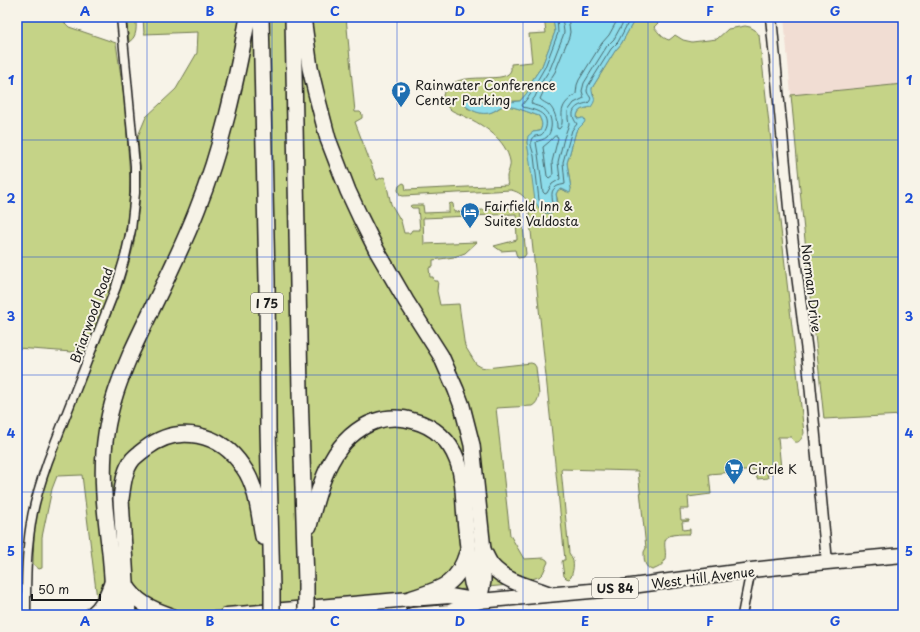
<svg xmlns="http://www.w3.org/2000/svg" width="920" height="632" font-family="'Playpen Sans',sans-serif">
  <style>
    .built { fill: #f1ddd3 }
    .green { fill: #c5d387; stroke: #707852 }
    .water { fill: #8ddcea; stroke: #608f98 }
    .lines { fill: none; stroke-linecap: round; stroke-linejoin: round }
    .shore { stroke: #49696e; stroke-width: 1 }
    .minor-casing { stroke: #1c1c1c; stroke-width: 11 }
    .tertiary-casing { stroke: #1c1c1c; stroke-width: 13 }
    .trunk-casing { stroke: #1c1c1c; stroke-width: 17 }
    .motorway-casing { stroke: #1c1c1c; stroke-width: 18 }
    .minor { stroke: #f7f3e8; stroke-width: 8 }
    .tertiary { stroke: #f7f3e8; stroke-width: 10 }
    .trunk { stroke: #f7f3e8; stroke-width: 14 }
    .motorway { stroke: #f7f3e8; stroke-width: 15 }
    .motorway-bridge-casing { stroke: #1c1c1c; stroke-width: 18; stroke-linecap: butt }
    .motorway-bridge { stroke: #f7f3e8; stroke-width: 15 }
    .grid { fill: none; stroke: #1d4ed8; stroke-width: 1; stroke-opacity: 0.55 }
    .labels { text-anchor: middle; dominant-baseline: central; stroke-width: 4; stroke-linejoin: round; paint-order: stroke }
    .shield { fill: #f7f3e8; stroke: #5e5c59; stroke-width: 1 }
    .shield-label { font-size: 12px; font-weight: bold; fill: #1c1c1c }
    .poi-label { font-size: 13px; fill: #1c1c1c; stroke: #f7f3e8; text-anchor: start }
    .street-label { font-size: 13px; fill: #1c1c1c; stroke: #f7f3e8 }
    .neatline { fill: none; stroke: #1d4ed8; stroke-width: 1.5 }
    .grid-label { font-size: 13px; text-anchor: middle; font-weight: bold; fill: #1d4ed8 }
  </style>
  <rect width="100%" height="100%" fill="#f7f3e8"/>
  <filter id="ink" filterUnits="userSpaceOnUse"><feTurbulence type="fractalNoise" baseFrequency=".025" numOctaves="2"/><feDisplacementMap in="SourceGraphic" scale="8" xChannelSelector="R" yChannelSelector="G"/><feConvolveMatrix kernelMatrix="1 2 1 2 8 2 1 2 1" color-interpolation-filters="sRGB"/></filter>
  <g filter="url(#ink)">
    <!-- built -->
    <path class="built" d="M784,17H903V84L791,95Z"/>
    <!-- green -->
    <g class="green">
      <path d="M17,17H59L69,27L116,43L125,104L130,179L129,207L123,249L103,310L87,350L72,352L17,348Z"/>
      <path d="M126,17H136C136,27 138,36 129,42Z"/>
      <path d="M143,17H346L355,112H360L362,114V118L355,122L377,180L383,177L385,178L391,204L401,221L404,233H410L412,230H420L418,208H412L410,206L412,205H423L424,213L449,212V204L452,203L453,204L454,212L512,208L513,201L514,202L521,210L526,254L524,257L518,258L517,257L515,250L501,251L494,246L517,240L516,214L423,218L424,244L477,242L465,253L454,257L433,260V266L429,268L430,277H433L434,281H438L437,291L440,305L459,304L464,341L465,346L476,364L481,367L486,368L531,363L534,364L536,367L539,395C538,400 536,404 532,406L496,408L510,535L524,559L544,558L547,560L548,562L543,573L539,577L509,585L358,599L165,615H99L82,475L57,476L52,489L42,537V568L39,569L33,564L34,534L38,504L45,480L64,430L109,319L123,283L133,248L139,207L140,173L138,136L146,117L176,89L197,53L198,32L144,34Z"/>
      <path d="M544,17H553L555,32L542,66L533,79L527,93L520,101L481,102L473,98L467,108C476,112 485,116 494,111C499,109 500,106 505,106C516,106 529,113 539,116C542,122 543,125 540,131L533,132L527,142L539,208L545,213H551L558,202L556,194L558,190L562,189L567,192L571,189L567,163L576,131L584,123L582,118L579,119L577,118C577,111 581,108 588,108L594,94L591,91L592,88L615,51L621,44L636,17H659V22L654,27C659,33 662,38 669,40L673,37L675,35L683,40L692,42L717,39L728,29L745,26L750,27L755,30L759,35L804,433C801,441 796,447 791,437H778L781,469L771,470L772,474H767L768,478L757,479L756,470L709,474L711,494L688,497L689,509H680L681,520H689V521L682,522L683,530L690,529V533L689,534C683,534 674,534 669,536C657,542 677,563 652,570C644,567 644,560 644,552L646,548L638,471L561,469L569,553C575,561 574,568 571,577L569,579L566,578L564,576L562,562L563,560H565L528,202C523,195 519,192 511,190L403,196L400,195L398,190L399,186L403,183L405,184L406,190L508,185C507,182 507,179 507,176C508,171 511,167 510,161C506,140 484,125 466,117C454,111 449,112 442,99C448,64 506,88 511,70C511,70 511,64 511,64L532,62L529,34L546,33Z"/>
      <path d="M903,84V415L824,419L803,221L791,95Z"/>
    </g>
    <!-- water -->
    <path class="water" d="M553,17H636L621,44L615,51L592,88C591,97 599,96 591,107C584,109 577,108 577,118L579,119L582,118H584L585,121L584,123L576,131L567,163L571,189L570,193L562,189L558,190L556,194C558,203 557,207 551,213H545L539,208L535,201L529,155L527,142L528,136L533,132L540,131C543,125 542,122 539,116C530,113 514,106 505,106C500,106 498,109 494,111C483,117 471,111 462,103L463,100C474,95 473,100 481,102C489,104 511,102 520,101L527,93L533,79L542,66L555,32Z"/>
    <g class="lines">
      <!-- shore -->
      <g class="shore">
        <path d="M557,17L558,33L545,67L537,81L530,95L522,105L523,107C534,110 549,112 546,127C545,130 544,133 541,135C537,136 532,135 531,141C530,145 533,151 534,156C536,171 537,185 539,200C541,204 544,209 549,209C557,201 547,193 556,187C558,185 563,185 565,184L563,162L572,130L577,124C568,112 575,105 588,103C594,97 588,97 587,91C587,90 588,87 588,86L611,49L618,42L631,17"/>
        <path d="M562,17L564,32L563,36L550,69L541,83L535,97L531,102L532,104C535,106 540,106 544,109C552,114 554,129 547,137C544,140 539,140 536,142L538,154L543,192L545,194L547,193L552,184L560,179L558,162L564,138L569,124L568,119V111L574,103L584,98L582,91L584,83L607,46L614,39L626,17"/>
        <path d="M568,17L570,32L569,37L555,72L546,86L540,99C543,102 546,103 549,105C555,111 557,119 557,128L559,129C565,124 560,115 563,108C565,102 571,98 576,94L577,85L579,80L602,43L609,35L619,17"/>
        <path d="M555,136H557L558,138L552,162L553,175L549,178L547,176L543,147L549,142Z"/>
      </g>
      <!-- minor casing -->
      <g class="minor-casing">
        <g id="minor">
          <path d="M26,615C26,584 26,553 31,523C34,502 41,481 48,461L116,287L125,257L131,230L135,193V166L121,17"/>
          <path d="M742,615L751,570"/>
        </g>
      </g>
      <!-- tertiary casing -->
      <g class="tertiary-casing">
        <path id="tertiary" d="M771,17L791,229L807,352L827,562"/>
      </g>
      <!-- trunk casing -->
      <g class="trunk-casing">
        <g id="trunk">
          <path d="M227,615L410,599L450,596L479,601L602,590L751,570L827,562L903,555"/>
          <path d="M412,615L449,612L477,602"/>
        </g>
      </g>
      <!-- motorway casing -->
      <g class="motorway-casing">
        <g id="motorway">
          <path d="M261,17L267,280L268,428L272,589"/>
          <path d="M293,17L300,392L306,583"/>
          <path d="M303,17L310,68L316,93L328,139L348,191L361,219L377,251L406,301L441,356L456,390L462,406L472,445L483,550V581L479,601"/>
          <path d="M309,526C320,485 331,437 376,421C387,417 402,417 414,421C434,426 450,441 457,460C463,474 463,490 464,505C465,522 467,539 469,556C469,565 470,574 472,583C474,589 476,594 478,600"/>
          <path d="M483,550C486,555 488,561 492,566C506,582 530,587 549,594"/>
          <path d="M126,585C136,602 151,609 169,615"/>
          <path d="M410,599C440,589 457,586 467,553"/>
          <path d="M92,615C103,607 107,596 112,583"/>
          <path d="M115,615C113,594 112,573 110,552C105,512 100,473 106,434C110,405 120,379 131,353C153,305 178,259 197,210C222,148 236,82 248,17"/>
          <path d="M128,615L121,499C123,485 124,470 133,459C137,455 141,452 145,449C178,423 221,433 243,467C257,486 259,514 263,537"/>
        </g>
      </g>
      <!-- minor -->
      <use href="#minor" class="minor"/>
      <!-- tertiary -->
      <use href="#tertiary" class="tertiary"/>
      <!-- trunk -->
      <use href="#trunk" class="trunk"/>
      <!-- motorway -->
      <use href="#motorway" class="motorway"/>
      <!-- motorway-bridge casing -->
      <g class="motorway-bridge-casing">
        <g id="motorway-bridge">
          <path d="M306,583V615"/>
          <path d="M272,589V615"/>
        </g>
      </g>
      <!-- motorway-bridge -->
      <use href="#motorway-bridge" class="motorway-bridge"/>
    </g>
  </g>
  <!-- grid -->
  <path class="grid" d="M147,17V615M272,17V615M397,17V615M523,17V615M648,17V615M773,17V615M17,140H903M17,257H903M17,375H903M17,492H903"/>
  <!-- icons -->
  <defs>
    <g id="parking-pin" transform="scale(1)"><path d="M0 17L-7.5 6A9.5 9.5 0 1 1 7.5 6Z" fill="#1f6fb2" stroke="#f7f3e8"/><path d="M-3.5-5.5H1a3.5 3.5 0 0 1 0 7H-1V5.5H-3.5ZM-1-3.4V-.6H.8a1.4 1.4 0 0 0 0-2.8Z" fill="#fff"/></g>
    <g id="hotel-pin" transform="scale(1)"><path d="M0 17L-7.5 6A9.5 9.5 0 1 1 7.5 6Z" fill="#1f6fb2" stroke="#f7f3e8"/><path d="M-6-4.5h1.5V1H6V5H4.5V3h-9V5H-6ZM-4 0a1.8 1.8 0 1 1 3.6 0ZM.5 0V-2.5h3Q6-2.5 6 0Z" fill="#fff"/></g>
    <g id="supermarket-pin" transform="scale(1)"><path d="M0 17L-7.5 6A9.5 9.5 0 1 1 7.5 6Z" fill="#1f6fb2" stroke="#f7f3e8"/><path d="M-6-5.5h2.5l.6 2H6L4.5 2H-2.5L-4.4-4H-6ZM-1.5 3.2a1.3 1.3 0 1 0 .1 0ZM3 3.2a1.3 1.3 0 1 0 .1 0Z" fill="#fff"/></g>
  </defs>
  <g fill-rule="evenodd">
    <use href="#parking-pin" x="401" y="91"/>
    <use href="#hotel-pin" x="470" y="212"/>
    <use href="#supermarket-pin" x="734" y="468"/>
  </g>
  <g class="labels">
    <!-- shield labels -->
    <g class="shield">
      <rect x="251" y="293" width="32" height="20" rx="3"/>
      <rect x="592" y="578" width="46" height="20" rx="3"/>
    </g>
    <g class="shield-label">
      <text x="267" y="303">I 75</text>
      <text x="615" y="588">US 84</text>
    </g>
    <!-- poi labels -->
    <g class="poi-label">
      <text x="415" y="84">Rainwater Conference<tspan x="415" dy="15">Center Parking</tspan></text>
      <text x="484" y="205">Fairfield Inn &amp;<tspan x="484" dy="15">Suites Valdosta</tspan></text>
      <text x="748" y="468">Circle K</text>
    </g>
    <!-- street labels -->
    <g class="street-label">
      <text transform="translate(812 288) rotate(83)">Norman Drive</text>
      <text transform="translate(91 315) rotate(-70)">Briarwood Road</text>
      <text transform="translate(703 577) rotate(-7)">West Hill Avenue</text>
    </g>
  </g>
  <!-- margin -->
  <rect width="920" height="632" fill="none" stroke="#f7f3e8" stroke-width="44"/>
  <!-- scale -->
  <path d="M32 594v6h68v-6" fill="none" stroke="#1c1c1c" stroke-width="2"/>
  <text x="38" y="594" font-size="12" fill="#1c1c1c" stroke="#f7f3e8" stroke-width="3" paint-order="stroke">50 m</text>
  <rect x="22" y="22" width="876" height="588" class="neatline"/>
  <g class="grid-label">
    <text x="85" y="16">A</text>
    <text x="210" y="16">B</text>
    <text x="335" y="16">C</text>
    <text x="460" y="16">D</text>
    <text x="585" y="16">E</text>
    <text x="710" y="16">F</text>
    <text x="835" y="16">G</text>
    <text x="11" y="85">1</text>
    <text x="909" y="85">1</text>
    <text x="11" y="203">2</text>
    <text x="909" y="203">2</text>
    <text x="11" y="321">3</text>
    <text x="909" y="321">3</text>
    <text x="11" y="438">4</text>
    <text x="909" y="438">4</text>
    <text x="11" y="556">5</text>
    <text x="909" y="556">5</text>
    <text x="85" y="626">A</text>
    <text x="210" y="626">B</text>
    <text x="335" y="626">C</text>
    <text x="460" y="626">D</text>
    <text x="585" y="626">E</text>
    <text x="710" y="626">F</text>
    <text x="835" y="626">G</text>
  </g>
</svg>
